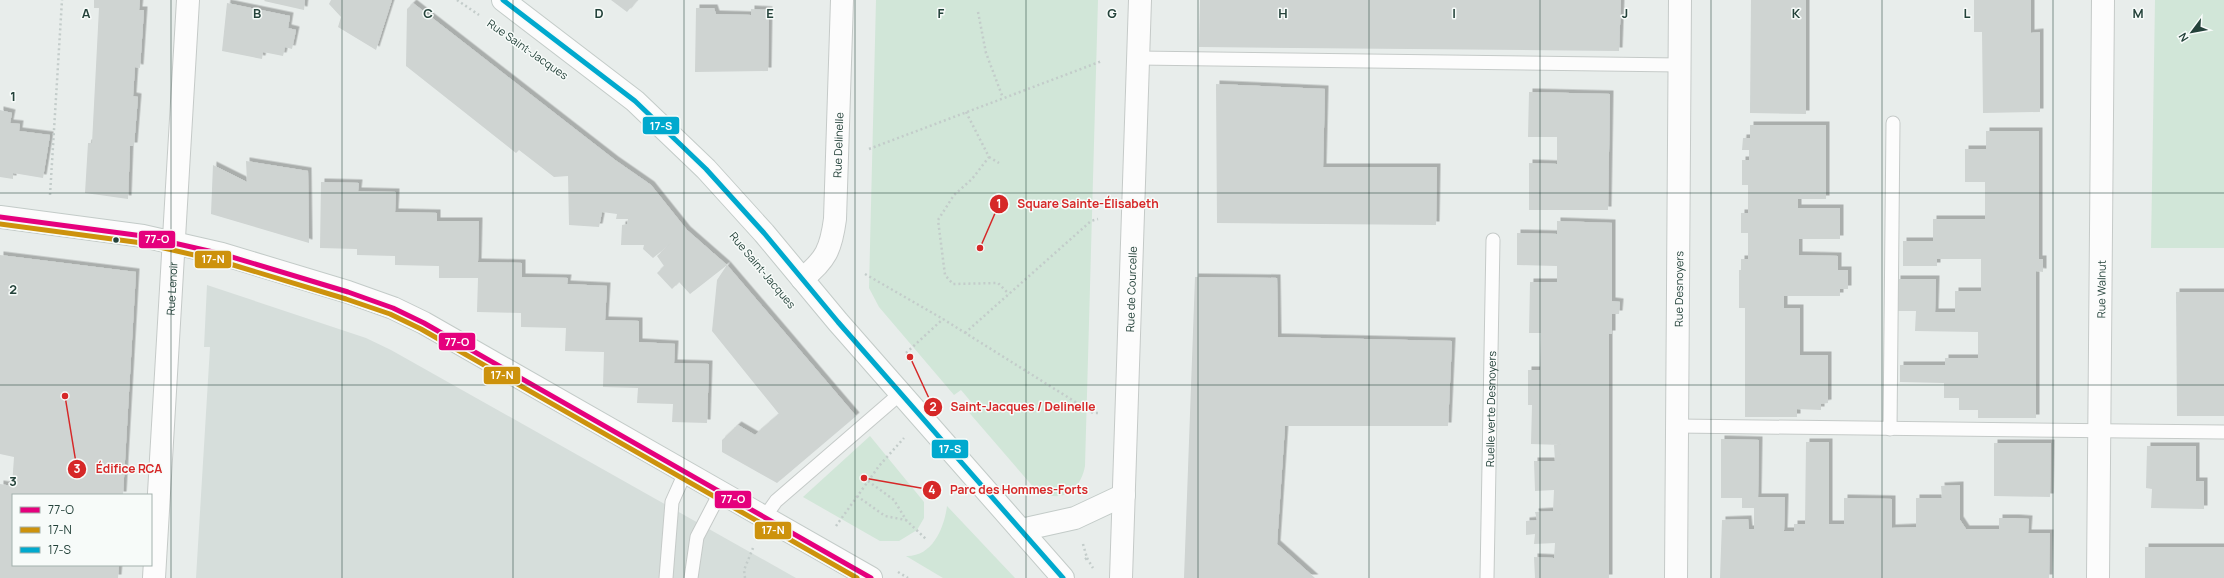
<svg xmlns="http://www.w3.org/2000/svg" width="2224" height="578" font-family="Manrope,sans-serif">
  <style>
    .built { fill: #d6dedb }
    .green { fill: #d1e6d8 }
    .building { fill: #cfd4d2; filter: url(#shadow) }
    .lines { fill: none; stroke-linecap: round; stroke-linejoin: round }
    .service-casing { stroke: #c5cac8; stroke-width: 15 }
    .minor-casing { stroke: #c5cac8; stroke-width: 24 }
    .secondary-casing { stroke: #c3cbc8; stroke-width: 24 }
    .path { stroke: #c3ccca; stroke-width: 2.5; stroke-dasharray: 2 3; stroke-linecap: butt }
    .service { stroke: #fcfcfc; stroke-width: 13 }
    .minor { stroke: #fcfcfc; stroke-width: 22 }
    .secondary { stroke: #fcfcfc; stroke-width: 22 }
    .bus-1-casing { stroke: #f7fbf9; stroke-width: 8 }
    .bus-2-casing { stroke: #f7fbf9; stroke-width: 8 }
    .bus-3-casing { stroke: #f7fbf9; stroke-width: 8 }
    .bus-1 { stroke: #e5007d; stroke-width: 5 }
    .bus-2 { stroke: #cd920c; stroke-width: 5 }
    .bus-3 { stroke: #00a9ce; stroke-width: 5 }
    .grid { fill: none; stroke: #24423a; stroke-width: 1; stroke-opacity: 0.55 }
    .bus-dot { fill: #24423a; stroke: #f7fbf9; stroke-width: 1.5 }
    .labels { text-anchor: middle; dominant-baseline: central; stroke-width: 3; stroke-linejoin: round; paint-order: stroke }
    .street-label { font-size: 11px; fill: #24423a; stroke: #f7fbf9 }
    .grid-label { font-size: 13px; text-anchor: middle; font-weight: bold; fill: #24423a; stroke: #f7fbf9; stroke-width: 3; stroke-linejoin: round; paint-order: stroke }
    .leader { fill: none; stroke: #d62828; stroke-width: 1.5 }
    .callout-dot { fill: #d62828; stroke: #f7fbf9; stroke-width: 1.5 }
    .mark-label { font-size: 12px; text-anchor: middle; font-weight: bold; fill: #fff }
    .callout-label { font-size: 12px; text-anchor: middle; font-weight: bold; fill: #d62828; stroke: #f7fbf9; stroke-width: 3; stroke-linejoin: round; paint-order: stroke }
    .line-badge { stroke: #f7fbf9; stroke-width: 1.5 }
    .badge-label { font-size: 11px; text-anchor: middle; font-weight: bold; fill: #fff }
  </style>
  <defs>
    <filter id="shadow"><feDropShadow dx="3.5" dy="-3.5" stdDeviation="0" flood-color="#0004"/></filter>
  </defs>
  <rect width="100%" height="100%" fill="#e8edeb"/>
  <!-- built -->
  <path class="built" d="M207,285L366,338L391,350L796,578H196L210,347H204Z"/>
  <!-- green -->
  <g class="green">
    <path d="M876,0H1098L1085,466C1080,493 1059,505 1035,489L966,409L972,403L961,390L954,395L879,307L869,288Z"/>
    <path d="M2155,0H2224V248H2151Z"/>
    <path d="M870,436L924,502V518L917,530L899,541H880L803,497Z"/>
    <path d="M947,506L1015,578H943L906,556C932,557 944,529 947,506Z"/>
  </g>
  <!-- building -->
  <g class="building">
    <path d="M94,0H140L139,10H144L140,68L135,67L133,96L138,97L134,146H130L128,199L85,193L88,143H92L99,8H94Z"/>
    <path d="M305,0L304,10L264,1L265,0Z"/>
    <path d="M331,0H392L376,50L338,27L341,17L329,4Z"/>
    <path d="M611,0H637L627,12Z"/>
    <path d="M1200,0H1621L1619,51L1199,47Z"/>
    <path d="M1751,0H1806V114L1750,113Z"/>
    <path d="M1974,0H2031V33L2040,32V112L1983,113L1982,32H1974Z"/>
    <path d="M227,3L290,16L288,28L296,30L292,49L285,47L283,56L263,52L262,59L222,51Z"/>
    <path d="M413,3L615,160L651,185L687,230L727,265L856,416L777,483L722,452V440L738,425L755,435L779,414L712,331L717,280L727,265L690,294L679,282L672,289L657,273L664,266L657,256L671,243L653,258L643,249L644,245H621L622,225L627,224L628,219H616L617,214L602,212L599,227L569,225L568,176L554,177L519,150L516,153L406,66L407,9Z"/>
    <path d="M696,8H714L716,14L751,15V9L769,10L768,71L695,72Z"/>
    <path d="M1216,84L1325,89L1323,167H1437L1436,225L1217,223Z"/>
    <path d="M1529,92L1610,94L1608,210H1529V163L1557,164V137H1528Z"/>
    <path d="M0,110L12,113L10,123L20,124L19,131L50,135L43,178L13,173V179L0,177Z"/>
    <path d="M1750,125H1826V199H1798V208H1840V239H1799V255L1838,256V270H1848V289H1840V296H1784V308H1800V355H1828V403L1821,404V410L1797,409V417H1745V308H1739V270H1741V259H1748V233H1741V213H1748V185H1742V160H1749V150H1742L1743,138H1750Z"/>
    <path d="M1986,131H2039V259H2043V272L2036,271V418H1978V410H1959V398H1944V383L1900,382V365H1945V358H1978V332L1915,331L1916,311H1897V279H1936L1935,312H1955V291H1981V259H1937V266H1903V241H1933V219H1985V182H1965V149H1986Z"/>
    <path d="M246,161L308,171L309,243L211,214L213,165L247,182Z"/>
    <path d="M321,182L359,183L358,191L396,192L395,212L437,213V221H479L478,262L522,263V277L568,278L567,284L607,286L605,320L639,321V342L675,344L674,363L709,364L707,423L672,422L673,404L637,403L638,388L603,387L604,352L565,351L566,328L521,327V313L477,312L478,278H439V266L395,265V256L357,255V249L320,248Z"/>
    <path d="M1557,221L1612,223V301L1620,302L1619,314H1612V334H1609V578H1535L1534,557L1554,558L1555,543L1534,544L1535,534L1526,535V521L1537,520L1535,512L1553,511L1554,490L1535,491L1534,461H1555L1554,445H1561L1531,444L1532,405H1528V370H1540L1541,333H1529L1530,282H1557V266L1517,265V233L1557,234Z"/>
    <path d="M0,255L136,272L123,495H13V565H119L118,578H0V484L12,486L14,457L0,454Z"/>
    <path d="M1195,277L1277,278L1278,337L1452,341L1448,426H1285L1277,544L1315,578H1184Z"/>
    <path d="M2176,292H2224V416H2177Z"/>
    <path d="M1721,439L1759,440L1758,497H1785L1784,531H1794V524H1805L1806,442H1829V524H1844V498L1892,499V528L1916,527V498H1942L1941,486L1960,485V520L1966,529H1999V518H2016L2029,519L2028,533H2050L2049,578H1720L1722,520L1748,519L1749,529H1754V508H1742V498H1721Z"/>
    <path d="M1994,443H2051L2050,497L1994,496Z"/>
    <path d="M2147,446H2196V481H2204V509L2151,508L2152,489L2146,488Z"/>
    <rect x="2145" y="547" width="79" height="31"/>
  </g>
  <g class="lines">
    <!-- service casing -->
    <g class="service-casing">
      <g id="service">
        <path d="M1138,58L1679,65"/>
        <path d="M1677,426L2224,432"/>
        <path d="M1890,429L1893,123"/>
        <path d="M764,518L776,501L901,393"/>
        <path d="M666,578L672,502L685,473"/>
        <path d="M691,578L697,537L720,493"/>
        <path id="s1" d="M1487,578L1493,240"/>
      </g>
    </g>
    <!-- minor casing -->
    <g class="minor-casing">
      <g id="minor">
        <path id="s2" d="M802,279C826,260 831,249 835,219L842,0"/>
        <path id="s3" d="M154,578L188,0"/>
        <path id="s4" d="M1121,578L1140,0"/>
        <path id="s5" d="M1676,578L1680,0"/>
        <path id="s6" d="M2098,578L2103,0"/>
      </g>
    </g>
    <!-- secondary casing -->
    <g class="secondary-casing">
      <g id="secondary">
        <path d="M503,0L635,101L706,169L764,233L838,322L1063,578"/>
        <path d="M0,217L143,236L222,254L348,292L393,308L424,323L871,578"/>
        <path d="M1021,530L1075,518L1124,495"/>
      </g>
    </g>
    <!-- path -->
    <g class="path">
      <path d="M457,0L479,15"/>
      <path d="M978,12L986,53L1003,98"/>
      <path d="M966,112L989,157L972,179L954,195L938,220L945,275L953,284L998,283L1009,294"/>
      <path d="M869,149L1102,61"/>
      <path d="M989,157L999,163"/>
      <path d="M50,195L62,0"/>
      <path d="M865,274L943,319L1093,413H1100"/>
      <path d="M965,333L1091,221L1098,219"/>
      <path d="M906,353L943,319"/>
      <path d="M868,481L894,500L906,520L927,540"/>
      <path d="M857,496L885,516L906,520"/>
      <path d="M836,526L879,466L904,438"/>
      <path d="M1083,544L1087,558L1084,560"/>
      <path d="M1087,558L1093,568"/>
      <path d="M898,572L908,578"/>
      <path d="M745,578L744,570L753,548"/>
    </g>
    <!-- service -->
    <use href="#service" class="service"/>
    <!-- minor -->
    <use href="#minor" class="minor"/>
    <!-- secondary -->
    <use href="#secondary" class="secondary"/>
    <!-- bus-1 casing -->
    <g class="bus-1-casing">
      <path id="bus-1" d="M0,217L143,236L222,254L348,292L393,308L424,323L871,578"/>
    </g>
    <!-- bus-2 casing -->
    <g class="bus-2-casing">
      <path id="bus-2" d="M0,224L142,243L220,261L346,299L390,314L421,329L857,578"/>
    </g>
    <!-- bus-3 casing -->
    <g class="bus-3-casing">
      <path id="bus-3" d="M503,0L635,101L706,169L764,233L838,322L1063,578"/>
    </g>
    <!-- bus-1 -->
    <use href="#bus-1" class="bus-1"/>
    <!-- bus-2 -->
    <use href="#bus-2" class="bus-2"/>
    <!-- bus-3 -->
    <use href="#bus-3" class="bus-3"/>
  </g>
  <!-- grid -->
  <path class="grid" d="M171,0V578M342,0V578M513,0V578M684,0V578M855,0V578M1026,0V578M1198,0V578M1369,0V578M1540,0V578M1711,0V578M1882,0V578M2053,0V578M0,193H2224M0,385H2224"/>
  <!-- markers -->
  <circle class="bus-dot" cx="116" cy="240" r="3.5"/>
  <g class="labels">
    <!-- street labels -->
    <g class="street-label">
      <text transform="translate(528 49) rotate(35)">Rue Saint-Jacques</text>
      <text stroke="none"><textPath href="#s2" startOffset="145">Rue Delinelle</textPath></text>
      <text transform="translate(763 270) rotate(50)">Rue Saint-Jacques</text>
      <text stroke="none"><textPath href="#s3" startOffset="290">Rue Lenoir</textPath></text>
      <text stroke="none"><textPath href="#s4" startOffset="289">Rue de Courcelle</textPath></text>
      <text stroke="none"><textPath href="#s5" startOffset="289">Rue Desnoyers</textPath></text>
      <text stroke="none"><textPath href="#s6" startOffset="289">Rue Walnut</textPath></text>
      <text stroke="none"><textPath href="#s1" startOffset="169">Ruelle verte Desnoyers</textPath></text>
    </g>
  </g>
  <g class="grid-label">
    <text x="86" y="18">A</text>
    <text x="257" y="18">B</text>
    <text x="428" y="18">C</text>
    <text x="599" y="18">D</text>
    <text x="770" y="18">E</text>
    <text x="941" y="18">F</text>
    <text x="1112" y="18">G</text>
    <text x="1283" y="18">H</text>
    <text x="1454" y="18">I</text>
    <text x="1625" y="18">J</text>
    <text x="1796" y="18">K</text>
    <text x="1967" y="18">L</text>
    <text x="2138" y="18">M</text>
    <text x="13" y="101">1</text>
    <text x="13" y="294">2</text>
    <text x="13" y="486">3</text>
  </g>
  <!-- callouts -->
  <path class="leader" d="M980 248L999 204M910 357L933 407M65 396L77 469M864 478L932 490"/>
  <g class="callout-dot">
    <circle cx="980" cy="248" r="4"/>
    <circle cx="910" cy="357" r="4"/>
    <circle cx="65" cy="396" r="4"/>
    <circle cx="864" cy="478" r="4"/>
    <circle cx="999" cy="204" r="10"/>
    <circle cx="933" cy="407" r="10"/>
    <circle cx="77" cy="469" r="10"/>
    <circle cx="932" cy="490" r="10"/>
  </g>
  <g class="mark-label">
    <text x="999" y="208">1</text>
    <text x="933" y="411">2</text>
    <text x="77" y="473">3</text>
    <text x="932" y="494">4</text>
  </g>
  <g class="callout-label">
    <text x="1088" y="208">Square Sainte-Élisabeth</text>
    <text x="1023" y="411">Saint-Jacques / Delinelle</text>
    <text x="129" y="473">Édifice RCA</text>
    <text x="1019" y="494">Parc des Hommes-Forts</text>
  </g>
  <g class="line-badge">
    <rect x="642" y="116" width="38" height="19" rx="4" fill="#00a9ce"/>
    <rect x="138" y="230" width="38" height="19" rx="4" fill="#e5007d"/>
    <rect x="194" y="250" width="38" height="19" rx="4" fill="#cd920c"/>
    <rect x="438" y="332" width="38" height="19" rx="4" fill="#e5007d"/>
    <rect x="483" y="366" width="38" height="19" rx="4" fill="#cd920c"/>
    <rect x="931" y="439" width="38" height="20" rx="4" fill="#00a9ce"/>
    <rect x="714" y="490" width="38" height="19" rx="4" fill="#e5007d"/>
    <rect x="754" y="521" width="38" height="19" rx="4" fill="#cd920c"/>
  </g>
  <g class="badge-label">
    <text x="661" y="130">17-S</text>
    <text x="157" y="243">77-O</text>
    <text x="213" y="263">17-N</text>
    <text x="457" y="346">77-O</text>
    <text x="502" y="379">17-N</text>
    <text x="950" y="453">17-S</text>
    <text x="733" y="503">77-O</text>
    <text x="773" y="534">17-N</text>
  </g>
  <!-- legend -->
  <rect x="12" y="494" width="140" height="72" fill="#f7fbf9" stroke="#a3b1ad"/>
  <rect x="20" y="507" width="20" height="6" fill="#e5007d" stroke="#a3b1ad"/>
  <text x="48" y="514" font-size="12" fill="#24423a">77-O</text>
  <rect x="20" y="527" width="20" height="6" fill="#cd920c" stroke="#a3b1ad"/>
  <text x="48" y="534" font-size="12" fill="#24423a">17-N</text>
  <rect x="20" y="547" width="20" height="6" fill="#00a9ce" stroke="#a3b1ad"/>
  <text x="48" y="554" font-size="12" fill="#24423a">17-S</text>
  <!-- north arrow -->
  <g transform="translate(2192 32) rotate(238)" stroke="#f7fbf9" stroke-width="3" paint-order="stroke">
  <path d="M0-3L7 15L0 10L-7 15Z" fill="#24423a"/>
  <text y="-6" font-size="11" font-weight="bold" text-anchor="middle" fill="#24423a">N</text>
  </g>
</svg>
